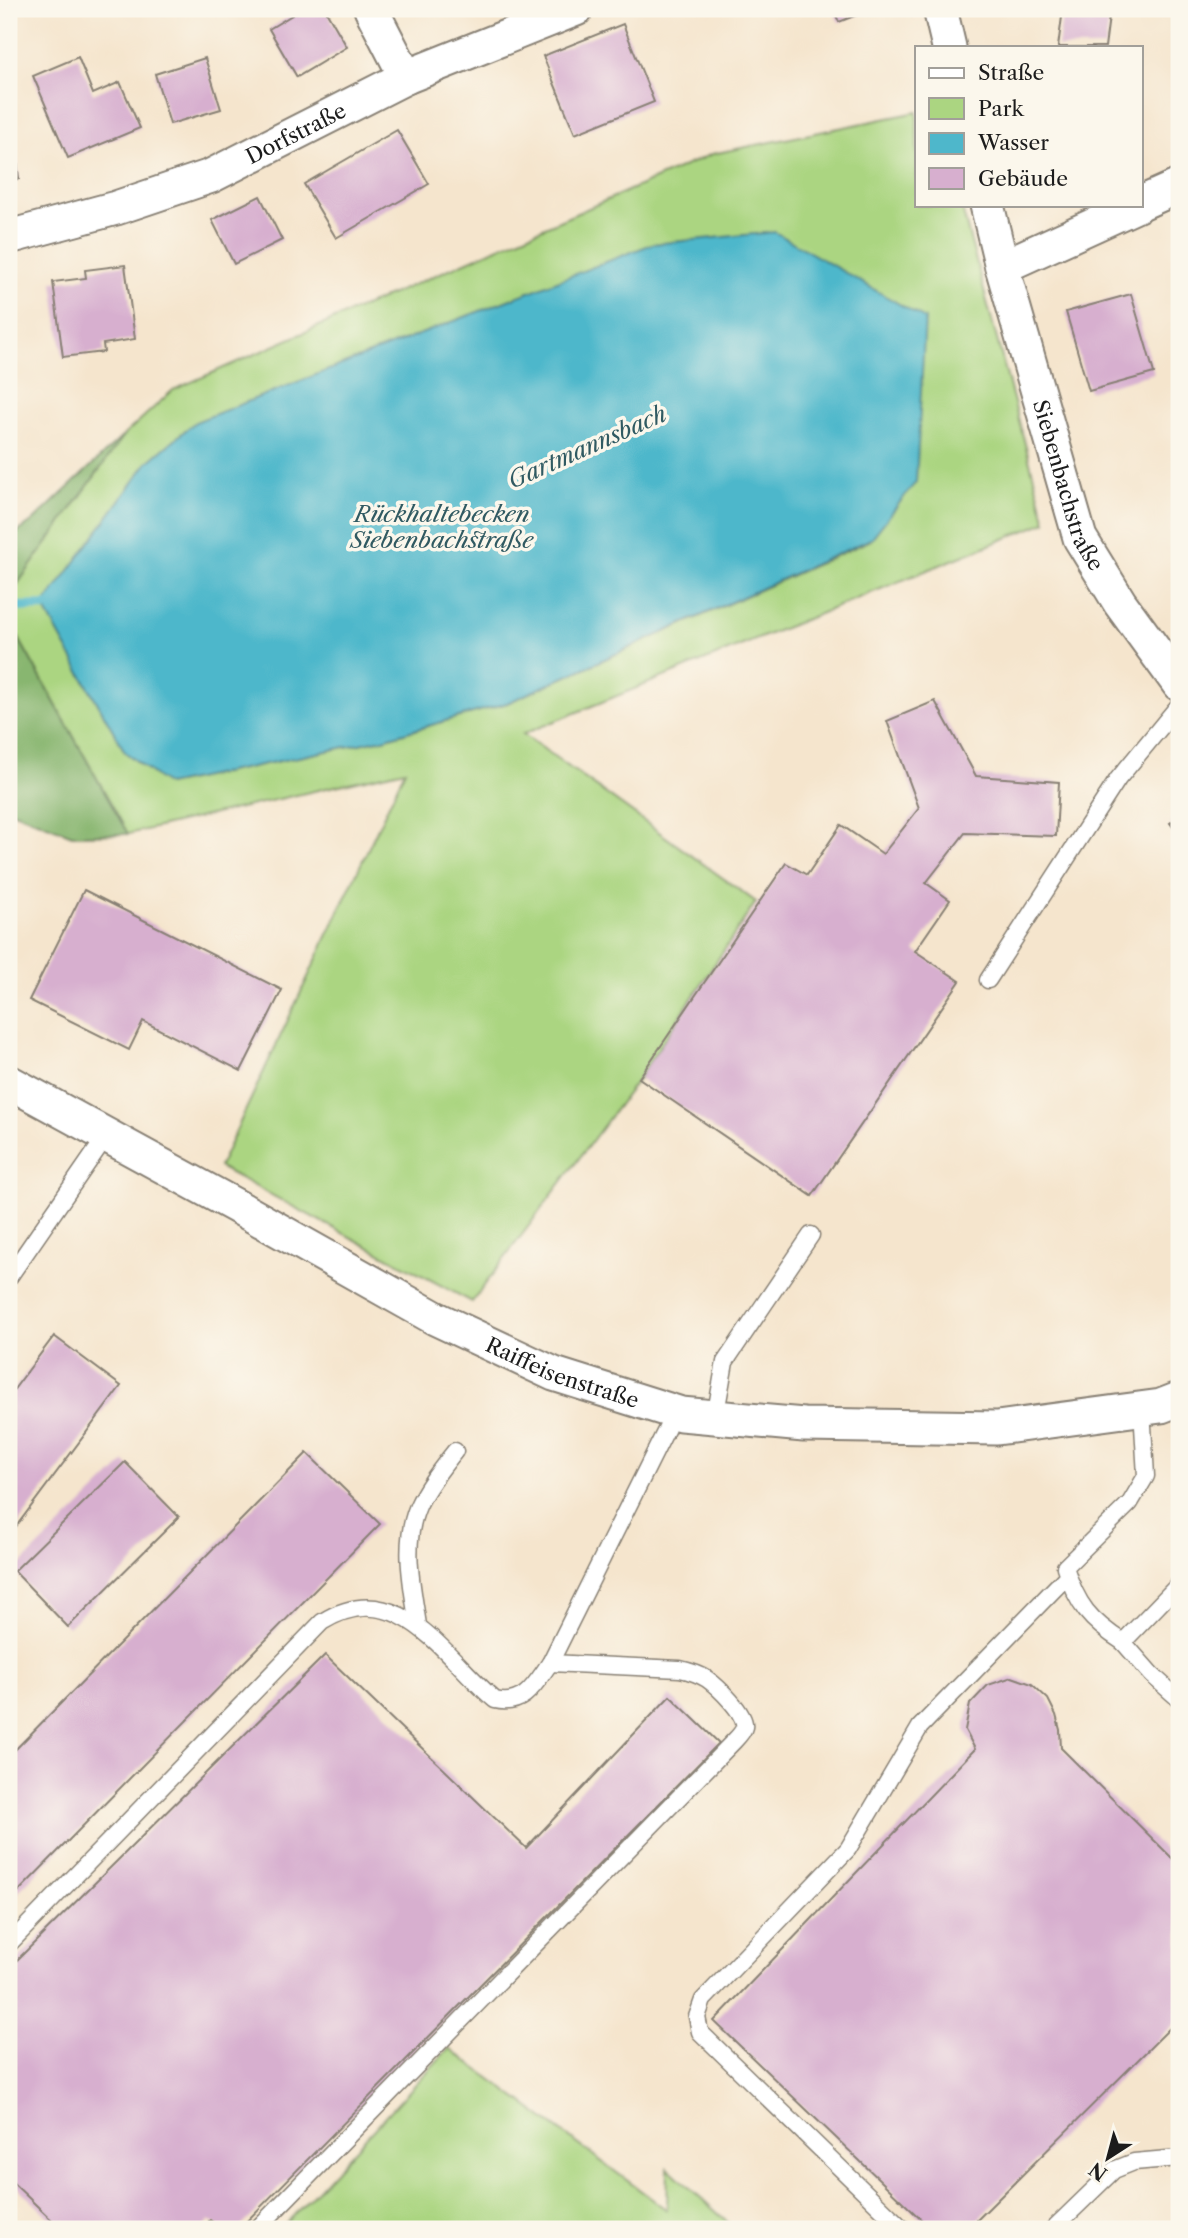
<svg xmlns="http://www.w3.org/2000/svg" width="1188" height="2238" font-family="'Libre Caslon Text',serif">
  <style>
    .green { fill: #abd581; stroke: #64784e; stroke-width: 2; fill-rule: evenodd }
    .forest { fill: #88b66f; stroke: #526946; stroke-width: 2 }
    .water { fill: #4eb7cb; stroke: #356a74; stroke-width: 2 }
    .lines { fill: none; stroke-linecap: round; stroke-linejoin: round }
    .stream { stroke: #4eb7cb; stroke-width: 10 }
    .building { fill: #d7afcf }
    .lane-casing { stroke: #888074; stroke-width: 19 }
    .street-casing { stroke: #888074; stroke-width: 37 }
    .lane { stroke: #fff; stroke-width: 16 }
    .street { stroke: #fff; stroke-width: 33 }
    .labels { text-anchor: middle; dominant-baseline: central; stroke-width: 7; stroke-linejoin: round; paint-order: stroke }
    .street-label { font-size: 21px; fill: #1c1c1c; stroke: #fbf7ec }
    .water-label { font-size: 23px; font-style: italic; fill: #305a62; stroke: #fbf7ec }
  </style>
  <rect width="100%" height="100%" fill="#fbf7ec"/>
  <filter id="ink" filterUnits="userSpaceOnUse"><feTurbulence type="fractalNoise" baseFrequency=".0143" numOctaves="2"/><feDisplacementMap in="SourceGraphic" scale="14" xChannelSelector="R" yChannelSelector="G"/><feConvolveMatrix kernelMatrix="1 2 1 2 8 2 1 2 1" color-interpolation-filters="sRGB"/></filter>
  <filter id="wash" filterUnits="userSpaceOnUse"><feTurbulence type="fractalNoise" baseFrequency=".00686" numOctaves="4" result="noise"/><feDisplacementMap in="SourceGraphic" scale="28" xChannelSelector="R" yChannelSelector="G"/><feGaussianBlur stdDeviation="1.57" result="paint"/><feColorMatrix in="noise" values="0 0 0 0 0 0 0 0 0 0 0 0 0 0 0 0 0 1.4 0 .05"/><feComposite in="paint" operator="in"/></filter>
  <g filter="url(#wash)">
    <rect width="100%" height="100%" fill="#f5e5cd"/>
    <!-- green -->
    <g class="green">
      <path d="M917,112V205H961L1046,522L523,734L756,902L639,1078L472,1302L219,1167L405,770L128,834L9,621V596L125,434L173,390L712,154ZM871,540L507,703L383,739L167,785Z"/>
      <path d="M449,2048L667,2210L668,2168L735,2229H281Z"/>
    </g>
    <!-- forest -->
    <g class="forest">
      <path d="M125,434L9,596V538L32,522Z"/>
      <path d="M9,621L128,834L72,835L9,810Z"/>
    </g>
    <!-- water -->
    <path class="water" d="M775,232L925,319L916,482L871,539L507,703L383,739L167,785L125,752L43,606L148,462L195,422L652,244Z"/>
    <g class="lines">
      <!-- stream -->
      <path class="stream" d="M9,607L55,606"/>
    </g>
    <g id="blocks">
      <!-- building -->
      <g class="building">
        <path d="M302,9H325L347,47L297,77L269,29Z"/>
        <path d="M833,9H872L839,22Z"/>
        <path d="M1063,9H1110L1105,47H1058Z"/>
        <path d="M623,24L654,102L575,134L543,56Z"/>
        <path d="M78,57L93,94L120,82L140,128L68,158L33,76Z"/>
        <path d="M205,58L221,109L170,124L155,74Z"/>
        <path d="M397,130L429,184L336,238L304,184Z"/>
        <path d="M9,133H14L19,179L9,180Z"/>
        <path d="M260,196L282,240L234,264L212,220Z"/>
        <path d="M125,265L135,339L103,344L104,352L63,357L53,282L86,278L85,270Z"/>
        <path d="M1131,294L1154,373L1089,391L1066,312Z"/>
        <path d="M9,318H10L15,353L9,354Z"/>
        <path d="M935,701L976,776L1059,782L1056,836L965,833L926,883L950,900L915,951L960,981L812,1196L639,1078L786,863L807,875L841,825L883,854L919,808L887,721Z"/>
        <path d="M1179,816V835L1170,823Z"/>
        <path d="M84,890L282,990L241,1071L143,1021L129,1050L29,1000Z"/>
        <path d="M54,1336L121,1386L9,1536V1396Z"/>
        <path d="M307,1453L380,1524L9,1901V1756Z"/>
        <path d="M125,1462L179,1517L68,1627L14,1571Z"/>
        <path d="M325,1655L526,1848L670,1696L719,1743L239,2229H222L210,2220L202,2229H61L9,2179V1968Z"/>
        <path d="M1012,1677L1032,1684L1048,1699L1056,1715L1060,1730L1061,1748L1179,1865V2019L968,2229H931L714,2021L975,1749L965,1730L970,1704L988,1685Z"/>
      </g>
    </g>
  </g>
  <g filter="url(#ink)">
    <use href="#blocks" fill-opacity="0" stroke="#888074" stroke-width="2"/>
    <g class="lines">
      <!-- lane casing -->
      <g class="lane-casing">
        <g id="lane">
          <path d="M988,980L1118,779L1179,705"/>
          <path d="M9,1277L107,1135"/>
          <path d="M1142,1409L1146,1476L1130,1503L1065,1567C1077,1605 1090,1621 1123,1642L1179,1584"/>
          <path d="M715,1418L725,1362L811,1235"/>
          <path d="M418,1625C412,1586 402,1543 418,1506C427,1486 442,1468 455,1451"/>
          <path d="M1123,1642L1152,1675L1179,1699"/>
          <path d="M9,1944L322,1622C399,1574 444,1657 495,1700C524,1707 535,1684 550,1663L675,1412"/>
          <path d="M257,2229L734,1741C738,1737 743,1732 744,1727C747,1714 717,1686 707,1679C699,1674 689,1671 680,1669L550,1663"/>
          <path d="M903,2229L700,2032L697,2017L703,2000L848,1849L920,1727L1067,1576"/>
          <path d="M1053,2229L1114,2170L1134,2162L1179,2158"/>
        </g>
      </g>
      <!-- street casing -->
      <g class="street-casing">
        <g id="street">
          <path d="M371,9L406,77"/>
          <path d="M940,9L949,47"/>
          <path d="M1141,203L1179,186"/>
          <path id="s1" d="M987,205L1002,267L1080,538L1120,603L1179,684"/>
          <path id="s2" d="M9,237L116,208L211,176L406,77L576,9"/>
          <path d="M1002,267L1138,205"/>
          <path id="s3" d="M9,1082L236,1206L435,1318L554,1374L681,1414L804,1425L997,1428L1161,1406L1179,1399"/>
        </g>
      </g>
      <!-- lane -->
      <use href="#lane" class="lane"/>
      <!-- street -->
      <use href="#street" class="street"/>
    </g>
  </g>
  <g class="labels">
    <!-- street labels -->
    <g class="street-label">
      <text stroke="none"><textPath href="#s2" startOffset="306">Dorfstraße</textPath></text>
      <text stroke="none"><textPath href="#s1" startOffset="292">Siebenbachstraße</textPath></text>
      <text stroke="none"><textPath href="#s3" startOffset="626">Raiffeisenstraße</textPath></text>
    </g>
    <!-- water labels -->
    <g class="water-label">
      <text transform="translate(587 447) rotate(-24)">Gartmannsbach</text>
      <text x="442" y="514">Rückhaltebecken<tspan x="442" dy="26">Siebenbachstraße</tspan></text>
    </g>
  </g>
  <!-- margin -->
  <rect width="1188" height="2238" fill="none" stroke="#fbf7ec" stroke-width="35"/>
  <!-- legend -->
  <rect x="915" y="46" width="228" height="161" fill="#fbf7ec" stroke="#a29f99" stroke-width="2"/>
  <rect x="929" y="68" width="35" height="10" fill="#ffffff" stroke="#a29f99" stroke-width="2"/>
  <text x="978" y="80" font-size="21" fill="#1c1c1c">Straße</text>
  <rect x="929" y="98" width="35" height="21" fill="#abd581" stroke="#a29f99" stroke-width="2"/>
  <text x="978" y="116" font-size="21" fill="#1c1c1c">Park</text>
  <rect x="929" y="133" width="35" height="21" fill="#4eb7cb" stroke="#a29f99" stroke-width="2"/>
  <text x="978" y="150" font-size="21" fill="#1c1c1c">Wasser</text>
  <rect x="929" y="168" width="35" height="21" fill="#d7afcf" stroke="#a29f99" stroke-width="2"/>
  <text x="978" y="186" font-size="21" fill="#1c1c1c">Gebäude</text>
  <!-- north arrow -->
  <g transform="translate(1108 2158) rotate(216)" stroke="#fbf7ec" stroke-width="5" paint-order="stroke">
  <path d="M0-5L12 26L0 18L-12 26Z" fill="#1c1c1c"/>
  <text y="-10" font-size="19" font-weight="bold" text-anchor="middle" fill="#1c1c1c">N</text>
  </g>
</svg>
